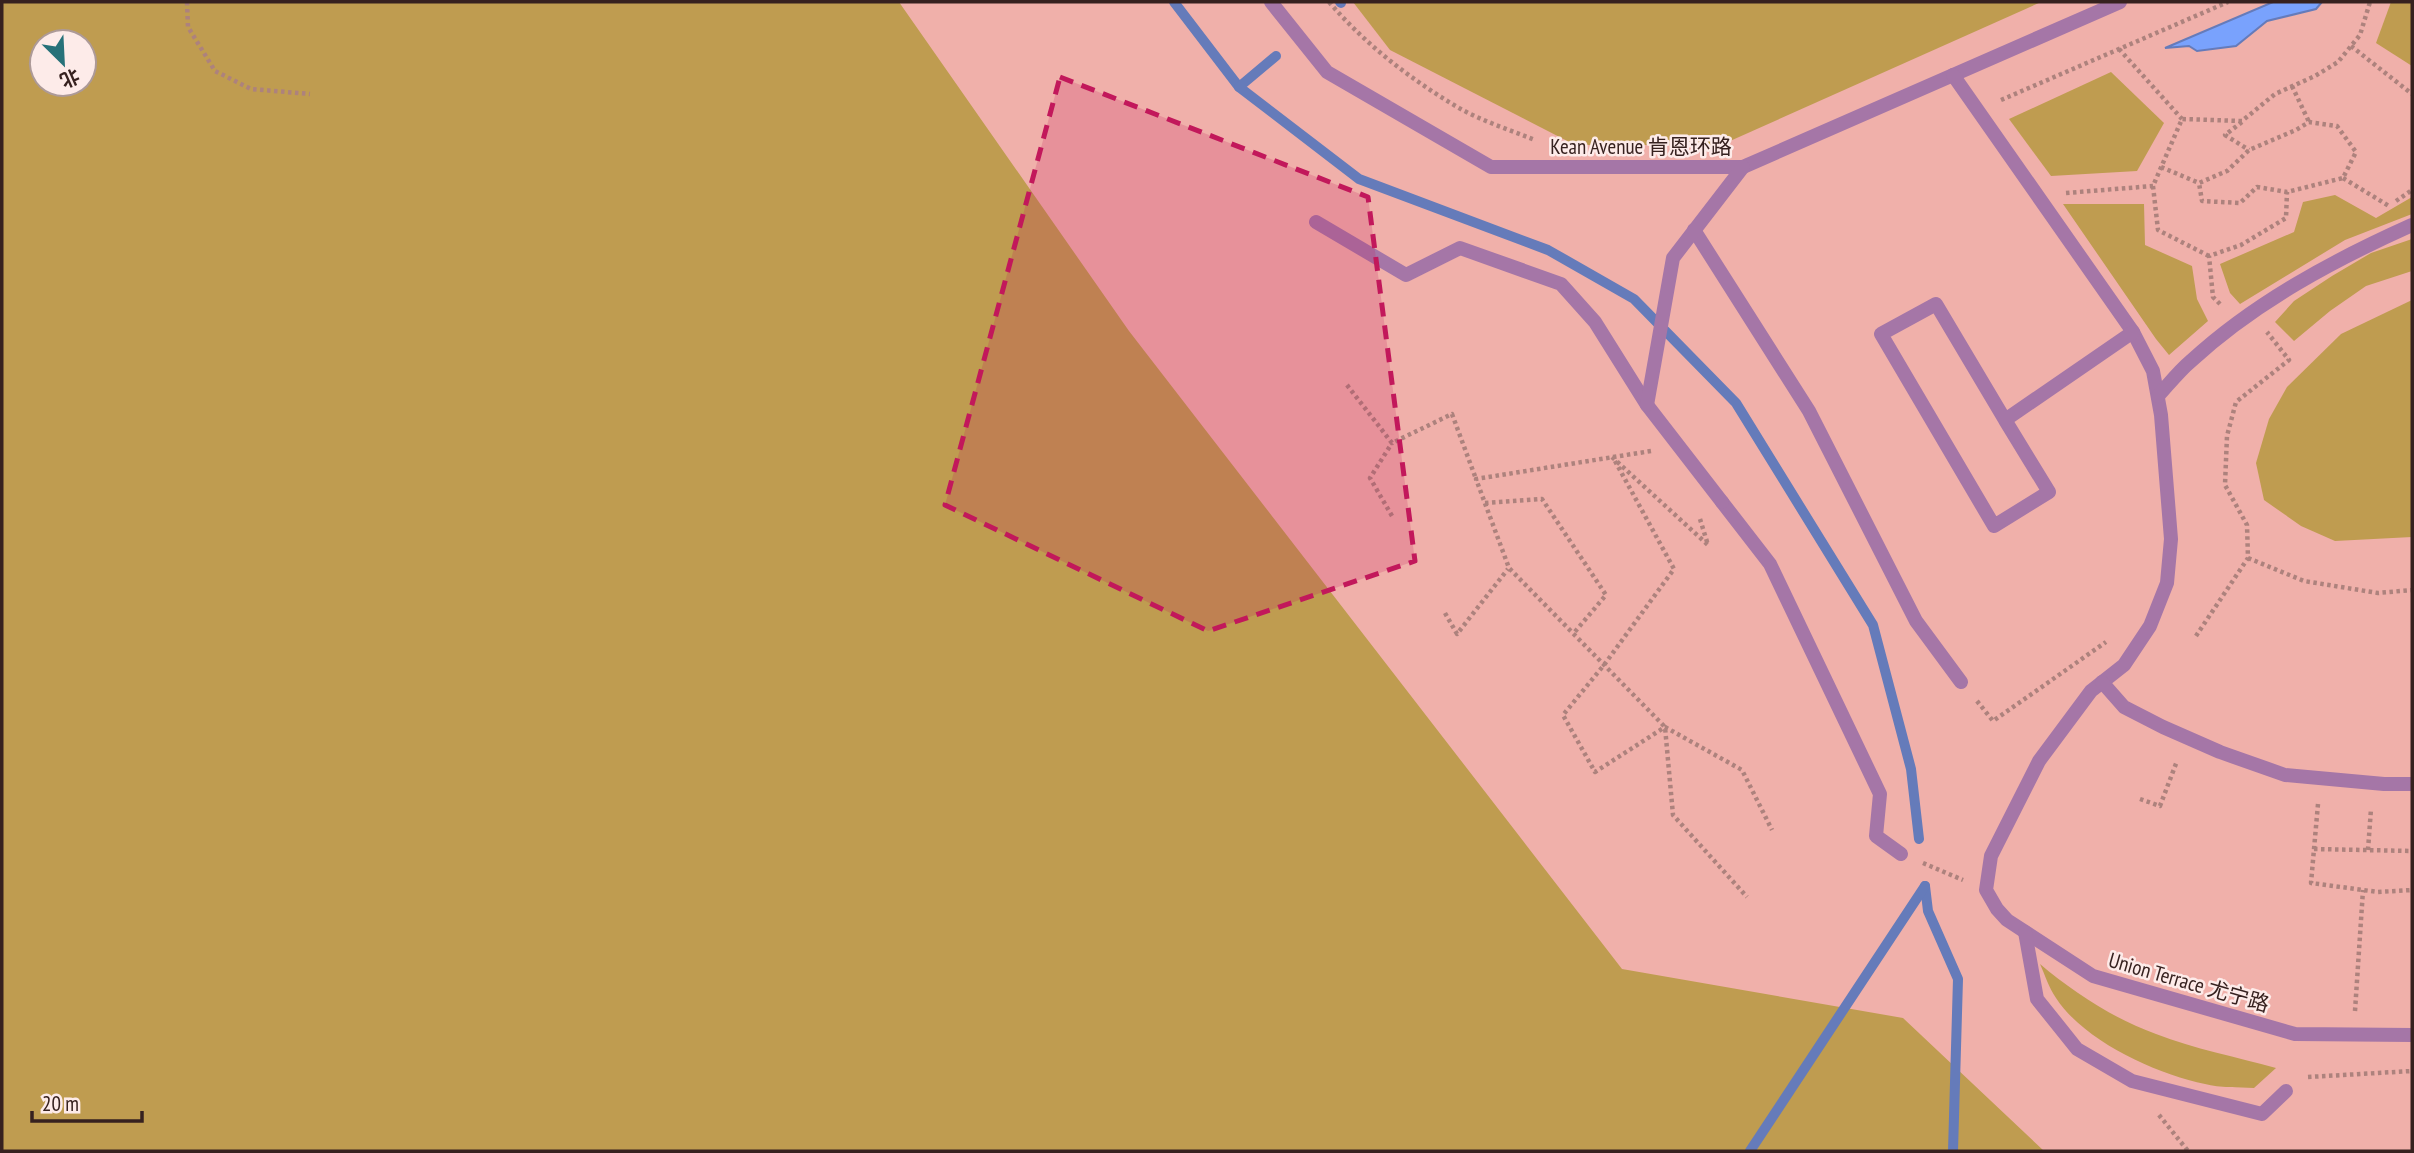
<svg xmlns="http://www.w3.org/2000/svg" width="2414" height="1153" font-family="'PT Sans Narrow','Noto Sans SC',sans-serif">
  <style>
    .built { fill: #f0b0aa; fill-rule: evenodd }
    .green { fill: #bf9c50; fill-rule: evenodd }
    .water { fill: #79a2fd; stroke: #657bba; stroke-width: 2 }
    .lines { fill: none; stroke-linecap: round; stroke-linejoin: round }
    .stream { stroke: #657bba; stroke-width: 10 }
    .path { stroke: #ad827d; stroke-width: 4.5; stroke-dasharray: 3.5 3.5; stroke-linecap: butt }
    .service { stroke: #a576a7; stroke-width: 14 }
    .minor { stroke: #a576a7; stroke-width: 14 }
    .marked { fill: #c2185b; fill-opacity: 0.2; stroke: #c2185b; stroke-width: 5; stroke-dasharray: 14 9; stroke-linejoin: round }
    .labels { text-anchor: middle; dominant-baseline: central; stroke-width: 5; stroke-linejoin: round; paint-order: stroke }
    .street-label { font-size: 21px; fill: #36211f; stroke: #fdebe9 }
  </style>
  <rect width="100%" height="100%" fill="#f8bfb9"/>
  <!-- built -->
  <path class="built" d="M2,2H2412V1151H403ZM42,42H84V84H42Z"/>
  <!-- green -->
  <g class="green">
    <path d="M2,2H899L1129,331L1622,969L1903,1018L2044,1151H2ZM84,42V84H42V42Z"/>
    <path d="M1353,2H2041L1721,145H1575L1390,50Z"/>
    <path d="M2391,2H2412V66L2376,43Z"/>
    <path d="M2111,72L2164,123L2137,171L2051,176L2009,119Z"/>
    <path d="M2335,195L2376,218L2412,197V214L2345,240L2240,304L2230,293L2220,264L2294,232L2303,202Z"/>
    <path d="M2063,204H2144L2145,245L2192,266L2197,299L2208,321L2169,355L2156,339Z"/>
    <path d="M2412,239V271L2366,286L2330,311L2294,341L2275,322L2294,301L2332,276L2371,253Z"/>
    <path d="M2412,300V537L2335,541L2301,526L2264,500L2256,463L2269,419L2287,387L2341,334Z"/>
    <path d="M2040,964C2073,992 2114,1019 2156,1034C2194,1049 2237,1057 2276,1068L2254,1088C2238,1087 2220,1088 2205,1084C2156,1074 2084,1041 2056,998C2049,988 2045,975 2040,964Z"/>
  </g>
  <!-- water -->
  <path class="water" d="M2273,2H2322L2316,9L2267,21L2236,46L2197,51L2189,46L2165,48Z"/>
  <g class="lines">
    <!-- stream -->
    <g class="stream">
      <path d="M1174,2L1239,87"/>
      <path d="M1340,2L1341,3"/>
      <path d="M1276,56L1239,87L1359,179L1548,250L1634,299L1736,403L1873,625L1911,769L1919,839"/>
      <path d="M1925,886L1928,911L1958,979L1953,1151"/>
      <path d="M1750,1151L1925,886"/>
    </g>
    <!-- path -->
    <g class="path">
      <path d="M187,2L188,27L215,71L251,89L310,94"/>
      <path d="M1329,2C1366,45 1410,79 1459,108C1482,121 1510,130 1535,140"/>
      <path d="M2351,46L2412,94"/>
      <path d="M2119,49L2182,119"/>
      <path d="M2292,86L2309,122"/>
      <path d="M2001,100L2228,2"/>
      <path d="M2242,122L2225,135L2249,150"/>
      <path d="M2161,167L2199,183L2227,171L2249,150L2296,130L2309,122L2337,126L2356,152L2343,178L2287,192L2257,187L2240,203L2202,201L2199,183"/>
      <path d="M2343,178L2389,206"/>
      <path d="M2066,193L2153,186"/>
      <path d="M2396,201L2412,190"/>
      <path d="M2209,256L2158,230L2153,186L2182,119L2242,121L2275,94L2315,76L2338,62L2360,35L2370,2"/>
      <path d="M2220,304L2213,297L2209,256L2241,245L2286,218L2287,192"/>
      <path d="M1347,385L1392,443L1452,414L1476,479"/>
      <path d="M1651,451L1476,479L1509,568L1665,727L1673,815L1747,897"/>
      <path d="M1612,457L1708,545L1700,519"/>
      <path d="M1615,461L1674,569L1604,665L1563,715L1595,772L1665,727L1742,770L1772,830"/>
      <path d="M1485,503L1542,499L1606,595L1573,634"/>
      <path d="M1392,516L1370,478L1392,443"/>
      <path d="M2248,558L2304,581L2378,593L2412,590"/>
      <path d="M1445,613L1457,634L1508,569"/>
      <path d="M2196,636L2248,558L2247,525L2225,485L2227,436L2236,402L2289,360L2267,332"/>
      <path d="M1977,701L1993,721L2106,642"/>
      <path d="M2140,799L2160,806L2177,761"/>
      <path d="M2318,804L2311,883L2378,892L2412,890"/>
      <path d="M2314,849L2412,851"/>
      <path d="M2368,850L2371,809"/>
      <path d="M1923,863L1963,880"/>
      <path d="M2355,1011L2363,890"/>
      <path d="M2308,1077L2412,1071"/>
      <path d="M2159,1115L2188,1151"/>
    </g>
    <!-- service -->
    <g class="service">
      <path d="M1694,230L1809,411L1916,621L1961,682"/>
      <path d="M1722,502L1770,564L1880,794L1876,836L1901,854"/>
    </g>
    <!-- minor -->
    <g class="minor">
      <path d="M1271,2L1327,72L1491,167H1743L2120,2"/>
      <path d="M1953,75L2133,332L2153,371L2161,415L2171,539L2167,583L2150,626L2124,665L2091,691L2039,761L1991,856L1986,890L1997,909L2007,920L2093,976L2295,1034L2412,1035"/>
      <path d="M1316,222L1406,275L1460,248L1561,284L1595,322L1647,405L1722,502"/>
      <path d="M2158,396C2169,384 2179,371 2191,361C2255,302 2334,260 2412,225"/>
      <path d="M1647,405L1673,258L1743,167"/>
      <path d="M2005,420L2049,492L1994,526L1881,334L1936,304L2005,420L2133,332"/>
      <path d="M2102,682L2124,707L2163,727L2220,752L2285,775L2384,784H2412"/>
      <path d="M2025,932L2037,999L2077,1049L2132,1081L2262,1114L2286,1091"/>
    </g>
  </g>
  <!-- marked area -->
  <path class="marked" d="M1060,77L1368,197L1415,561L1208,631L945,505Z"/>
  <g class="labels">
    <!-- street labels -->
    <g class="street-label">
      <text x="1641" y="146">Kean Avenue 肯恩环路</text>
      <text transform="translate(2189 982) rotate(16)">Union Terrace 尤宁路</text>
    </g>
  </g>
  <!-- border -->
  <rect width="2414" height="1153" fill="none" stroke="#36211f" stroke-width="7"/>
  <!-- north arrow -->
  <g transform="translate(63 63) rotate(156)"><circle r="33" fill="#fdebe9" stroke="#ad9a98" stroke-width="2"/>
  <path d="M0-5L12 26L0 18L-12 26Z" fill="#277179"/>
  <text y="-10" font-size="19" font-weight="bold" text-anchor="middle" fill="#36211f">北</text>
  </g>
  <!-- scale -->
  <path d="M32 1111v10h110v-10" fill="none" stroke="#36211f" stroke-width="3.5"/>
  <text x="42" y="1111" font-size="21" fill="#36211f" stroke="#fdebe9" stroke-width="5" paint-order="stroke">20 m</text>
</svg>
